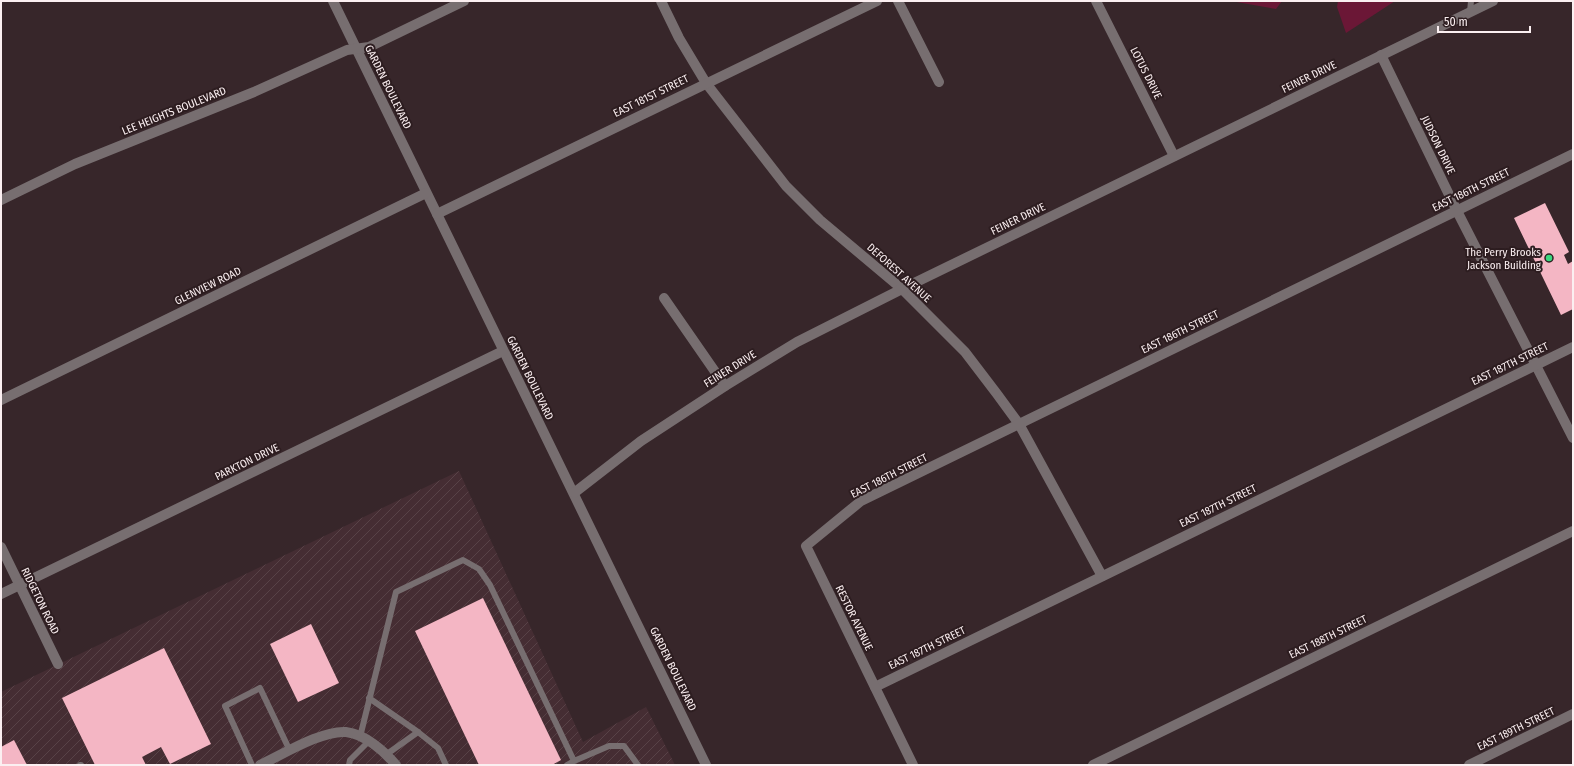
<svg xmlns="http://www.w3.org/2000/svg" width="1574" height="766" font-family="'Fira Sans Condensed',sans-serif">
  <style>
    .industrial { fill: url(#industrial-furrows) }
    .pitch { fill: #6b1736 }
    .building { fill: #f4b6c4 }
    .lines { fill: none; stroke-linecap: round; stroke-linejoin: round }
    .lane { stroke: #776e70; stroke-width: 6 }
    .street { stroke: #776e70; stroke-width: 10 }
    .poi-dot { fill: #3bd77f; stroke: #2d1d20; stroke-width: 1.5 }
    .labels { text-anchor: middle; dominant-baseline: central; stroke-width: 4; stroke-linejoin: round; paint-order: stroke }
    .street-label { font-size: 11px; fill: #fbeff1; stroke: #2d1d20 }
    .poi-label { font-size: 11px; fill: #fbeff1; stroke: #2d1d20; text-anchor: end }
  </style>
  <defs>
    <pattern id="industrial-furrows" width="10" height="10" patternUnits="userSpaceOnUse"><rect width="10" height="10" fill="#452d33"/><path d="M-1 1l2-2M0 10L10 0M9 11l2-2" fill="none" stroke="#584247"/></pattern>
  </defs>
  <rect width="100%" height="100%" fill="#37262a"/>
  <!-- industrial -->
  <path class="industrial" d="M459,471L583,742L646,707L675,765H1V692Z"/>
  <!-- pitch -->
  <g class="pitch">
    <path d="M1231,1H1282L1276,9Z"/>
    <path d="M1338,1H1395L1346,33L1337,7Z"/>
  </g>
  <!-- building -->
  <g class="building">
    <path d="M1545,203L1569,252L1564,255L1568,264L1573,261V309L1561,315L1514,218Z"/>
    <path d="M483,598L561,760L552,765H479L415,631Z"/>
    <path d="M311,624L339,683L298,702L270,644Z"/>
    <path d="M164,648L211,744L170,764L161,747L142,757L146,765H95L62,698Z"/>
    <path d="M14,740L27,765H1V747Z"/>
  </g>
  <g class="lines">
    <!-- lane -->
    <g class="lane">
      <path d="M1470,12L1471,1"/>
      <path d="M369,698L418,732"/>
      <path d="M360,737L396,592L463,560L479,569L490,585L574,761L609,746H624L638,765"/>
      <path d="M387,754L418,732L438,748L446,765"/>
      <path d="M80,765H81"/>
      <path d="M252,765L225,706L260,688L290,751"/>
      <path d="M349,765L350,760L369,741"/>
      <path d="M567,765L574,761"/>
    </g>
    <!-- street -->
    <g class="street">
      <path d="M333,1L706,765"/>
      <path d="M661,1L679,38L706,83L786,186L820,220L902,289L965,352L997,394L1019,424L1102,576"/>
      <path d="M898,1L939,82"/>
      <path d="M1096,1L1174,156"/>
      <path d="M1381,55L1457,211L1573,438"/>
      <path d="M1,200L75,164L254,92L347,50L369,47L464,1"/>
      <path d="M437,214L877,1"/>
      <path d="M664,298L725,386"/>
      <path d="M1,400L426,193"/>
      <path d="M574,493L641,441L725,386L797,342L902,289L1493,1"/>
      <path d="M1,547L58,664"/>
      <path d="M1,594L503,351"/>
      <path d="M875,687L1573,347"/>
      <path d="M260,765C282,755 322,730 346,732C365,734 384,751 396,765"/>
      <path d="M913,765L806,546L861,501L1573,154"/>
      <path d="M1093,765L1573,531"/>
      <path d="M1469,765L1573,714"/>
    </g>
  </g>
  <!-- markers -->
  <circle class="poi-dot" cx="1549" cy="258" r="4"/>
  <g class="labels">
    <!-- street labels -->
    <g class="street-label">
      <text transform="translate(1146 73) rotate(63)">LOTUS DRIVE</text>
      <text transform="translate(1309 77) rotate(-26)">FEINER DRIVE</text>
      <text transform="translate(388 87) rotate(64)">GARDEN BOULEVARD</text>
      <text transform="translate(651 96) rotate(-26)">EAST 181ST STREET</text>
      <text transform="translate(174 111) rotate(-22)">LEE HEIGHTS BOULEVARD</text>
      <text transform="translate(1438 145) rotate(64)">JUDSON DRIVE</text>
      <text transform="translate(1471 190) rotate(-26)">EAST 186TH STREET</text>
      <text transform="translate(1018 219) rotate(-26)">FEINER DRIVE</text>
      <text transform="translate(899 273) rotate(42)">DEFOREST AVENUE</text>
      <text transform="translate(208 286) rotate(-26)">GLENVIEW ROAD</text>
      <text transform="translate(1180 332) rotate(-26)">EAST 186TH STREET</text>
      <text transform="translate(1510 364) rotate(-26)">EAST 187TH STREET</text>
      <text transform="translate(730 369) rotate(-32)">FEINER DRIVE</text>
      <text transform="translate(530 378) rotate(64)">GARDEN BOULEVARD</text>
      <text transform="translate(247 462) rotate(-26)">PARKTON DRIVE</text>
      <text transform="translate(889 476) rotate(-27)">EAST 186TH STREET</text>
      <text transform="translate(1218 506) rotate(-26)">EAST 187TH STREET</text>
      <text transform="translate(40 601) rotate(64)">RIDGETON ROAD</text>
      <text transform="translate(854 618) rotate(64)">RESTOR AVENUE</text>
      <text transform="translate(1328 637) rotate(-26)">EAST 188TH STREET</text>
      <text transform="translate(927 648) rotate(-26)">EAST 187TH STREET</text>
      <text transform="translate(673 669) rotate(64)">GARDEN BOULEVARD</text>
      <text transform="translate(1516 729) rotate(-26)">EAST 189TH STREET</text>
    </g>
    <!-- poi labels -->
    <g class="poi-label">
      <text x="1541" y="252">The Perry Brooks<tspan x="1541" dy="13">Jackson Building</tspan></text>
    </g>
  </g>
  <!-- border -->
  <rect width="1574" height="766" fill="none" stroke="#fbeff1" stroke-width="4"/>
  <!-- scale -->
  <path d="M1438 26v6h92v-6" fill="none" stroke="#fbeff1" stroke-width="2"/>
  <text x="1444" y="26" font-size="12" fill="#fbeff1" stroke="#2d1d20" stroke-width="3" paint-order="stroke">50 m</text>
</svg>
